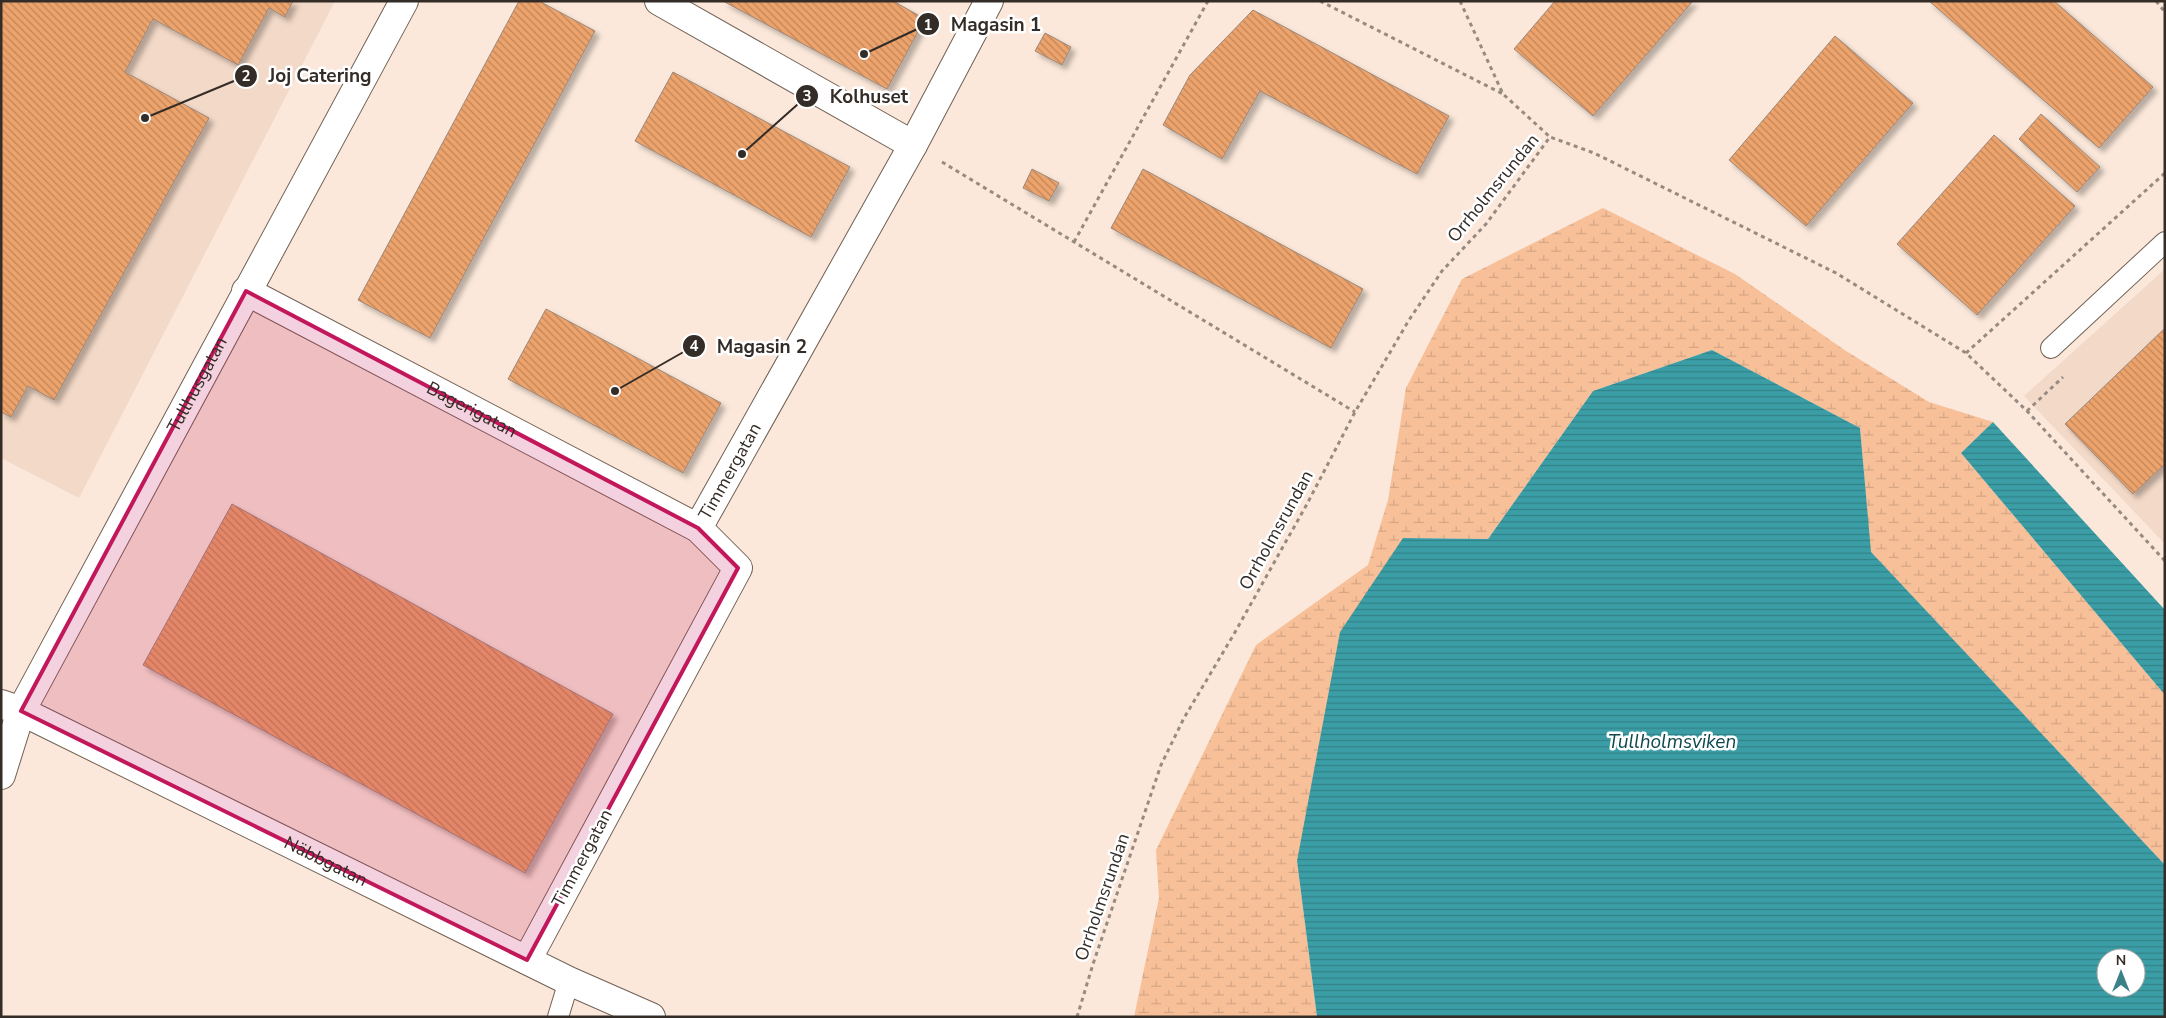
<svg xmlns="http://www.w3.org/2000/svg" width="2166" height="1018" font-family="'Nunito Sans',sans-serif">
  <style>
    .built { fill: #f3d9c7 }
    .wetland { fill: url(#wetland-marsh) }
    .water { fill: url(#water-rules); fill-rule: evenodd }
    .building { fill: url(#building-back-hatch); stroke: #9a887c; filter: url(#shadow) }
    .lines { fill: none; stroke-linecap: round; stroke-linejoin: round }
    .lane-casing { stroke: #706054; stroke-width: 22 }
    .street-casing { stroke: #706054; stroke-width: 30 }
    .path { stroke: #978a81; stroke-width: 3; stroke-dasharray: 4 4; stroke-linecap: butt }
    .lane { stroke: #fff; stroke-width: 20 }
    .street { stroke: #fff; stroke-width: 28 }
    .marked { fill: #c2185b; fill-opacity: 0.2; stroke: #c2185b; stroke-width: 4; stroke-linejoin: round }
    .labels { text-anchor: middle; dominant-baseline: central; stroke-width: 5; stroke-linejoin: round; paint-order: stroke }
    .street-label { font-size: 18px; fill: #332c27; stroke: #fff }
    .water-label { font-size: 19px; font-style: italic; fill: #0c484c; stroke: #fff }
    .leader { fill: none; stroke: #332c27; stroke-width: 2 }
    .callout-dot { fill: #332c27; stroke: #fff; stroke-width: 2 }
    .mark-label { font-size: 15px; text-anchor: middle; font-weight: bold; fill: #fff }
    .callout-label { font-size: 19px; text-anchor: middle; font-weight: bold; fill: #332c27; stroke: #fff; stroke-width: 5; stroke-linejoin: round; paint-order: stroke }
  </style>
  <defs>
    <pattern id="wetland-marsh" width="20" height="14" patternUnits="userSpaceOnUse" patternTransform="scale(1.25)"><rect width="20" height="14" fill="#f7c099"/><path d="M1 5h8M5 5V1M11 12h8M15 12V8" fill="none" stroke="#d4a584"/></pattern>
    <pattern id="water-rules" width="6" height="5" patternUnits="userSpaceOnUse" patternTransform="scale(1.25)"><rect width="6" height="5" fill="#3b9ea6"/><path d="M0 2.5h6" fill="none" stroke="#328187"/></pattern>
    <pattern id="building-back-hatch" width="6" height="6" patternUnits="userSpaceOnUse" patternTransform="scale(1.25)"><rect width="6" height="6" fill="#eda36c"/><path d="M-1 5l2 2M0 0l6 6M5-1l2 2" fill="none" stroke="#c18559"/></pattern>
    <filter id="shadow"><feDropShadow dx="4.5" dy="4.5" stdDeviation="2.5" flood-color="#0004"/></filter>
  </defs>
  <rect width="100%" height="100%" fill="#fbe8da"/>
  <!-- built -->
  <g class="built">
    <path d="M1,1H335L79,498L1,458Z"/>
    <path d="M2165,269V544L2024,396Z"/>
  </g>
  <!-- wetland -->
  <path class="wetland" d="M1603,208L1735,274L1846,351L1929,402L1993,422L1961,453L2165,695V865L1870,552L1860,428L1712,350L1593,391L1488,539L1403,538L1297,861L1317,1017H1134L1159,898L1156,850L1256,645L1368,565L1388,500L1406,388L1462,279Z"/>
  <!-- water -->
  <g class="water">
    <path d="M1712,350L1860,428L1871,552L2165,865V1017H1317L1297,861L1340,632L1403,538L1488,539L1593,391ZM2106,958H2136V988H2106Z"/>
    <path d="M1993,422L2165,610V695L1961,453Z"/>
  </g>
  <!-- building -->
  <g class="building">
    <path d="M1,1H293L285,17L269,8L238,65L153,19L125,72L209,118L54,400L28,386L11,417L1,412Z"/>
    <path d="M519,1H539L595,31L430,338L358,300Z"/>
    <path d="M723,1H893L925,19L887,89Z"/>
    <path d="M1555,1H1693L1593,116L1514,49Z"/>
    <path d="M1929,1H2054L2153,87L2099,148Z"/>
    <path d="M1253,10L1449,116L1417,174L1260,91L1222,159L1163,125L1190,75Z"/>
    <path d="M1045,33L1071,47L1062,65L1035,51Z"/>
    <path d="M1835,36L1913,103L1806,226L1729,160Z"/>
    <path d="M673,72L850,167L811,237L635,141Z"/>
    <path d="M2041,114L2100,167L2077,192L2019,139Z"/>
    <path d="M1994,135L2075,206L1977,315L1897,244Z"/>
    <path d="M1032,169L1059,183L1049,201L1023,188Z"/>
    <path d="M1143,169L1363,289L1331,348L1111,228Z"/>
    <path d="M546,309L721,403L683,473L508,379Z"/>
    <path d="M2165,328V464L2133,494L2065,424Z"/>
    <path d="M232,504L613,714L525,873L143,665Z"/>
  </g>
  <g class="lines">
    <!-- lane casing -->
    <g class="lane-casing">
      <g id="lane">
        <path d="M2051,348L2165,242"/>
        <path d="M558,1017L569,981"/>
      </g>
    </g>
    <!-- street casing -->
    <g class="street-casing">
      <g id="street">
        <path d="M659,1L913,145"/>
        <path id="s1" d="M246,291L698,528L738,568L527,960"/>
        <path id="s2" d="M698,528L913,145L989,1"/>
        <path id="s3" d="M1,704L21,711L569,981L651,1017"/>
        <path id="s4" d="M1,775L21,711L404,1"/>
      </g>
    </g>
    <!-- path -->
    <g class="path">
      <path d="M1320,1L1503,94"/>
      <path d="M1460,1L1503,94L1550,137"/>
      <path d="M2156,1L2165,12"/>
      <path d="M942,162L1355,412"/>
      <path d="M1074,242L1208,1"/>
      <path d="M1966,353L2165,173"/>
      <path d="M2027,411L2063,377"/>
      <path d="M1077,1017L1093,964L1161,765L1184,718L1234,634L1307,504L1355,412L1409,320L1442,271L1486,224L1550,137L1594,153L1836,273L1966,353L2027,411L2165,561"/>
    </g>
    <!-- lane -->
    <use href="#lane" class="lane"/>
    <!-- street -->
    <use href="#street" class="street"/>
  </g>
  <!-- marked area -->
  <path class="marked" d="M246,291L698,528L738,568L527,960L21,711Z"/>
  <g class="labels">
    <!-- street labels -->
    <g class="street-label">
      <text transform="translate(1493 188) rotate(-51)">Orrholmsrundan</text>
      <text stroke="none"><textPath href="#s4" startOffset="438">Tullhusgatan</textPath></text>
      <text stroke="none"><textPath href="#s1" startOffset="255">Bagerigatan</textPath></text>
      <text stroke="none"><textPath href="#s2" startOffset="65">Timmergatan</textPath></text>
      <text transform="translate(1276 530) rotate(-61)">Orrholmsrundan</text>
      <text transform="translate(582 858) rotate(-62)">Timmergatan</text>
      <text stroke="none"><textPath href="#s3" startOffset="361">Näbbgatan</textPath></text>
      <text transform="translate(1102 897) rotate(-71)">Orrholmsrundan</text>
    </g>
    <!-- water labels -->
    <g class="water-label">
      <text x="1672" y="742">Tullholmsviken</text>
    </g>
  </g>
  <!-- callouts -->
  <path class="leader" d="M864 54L928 24M145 118L246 76M742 154L807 96M615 391L694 346"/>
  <g class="callout-dot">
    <circle cx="864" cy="54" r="5"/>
    <circle cx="145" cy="118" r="5"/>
    <circle cx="742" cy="154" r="5"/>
    <circle cx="615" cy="391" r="5"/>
    <circle cx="928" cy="24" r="12"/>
    <circle cx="246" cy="76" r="12"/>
    <circle cx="807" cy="96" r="12"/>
    <circle cx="694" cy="346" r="12"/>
  </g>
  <g class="mark-label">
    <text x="928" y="30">1</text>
    <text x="246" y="81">2</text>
    <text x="807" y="101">3</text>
    <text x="694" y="351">4</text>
  </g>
  <g class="callout-label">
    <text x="996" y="31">Magasin 1</text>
    <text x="320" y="82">Joj Catering</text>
    <text x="869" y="103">Kolhuset</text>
    <text x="762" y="353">Magasin 2</text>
  </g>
  <!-- border -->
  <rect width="2166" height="1018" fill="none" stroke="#332c27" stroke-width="5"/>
  <!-- north arrow -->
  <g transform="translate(2121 973)"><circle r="24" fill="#ffffff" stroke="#adaba9"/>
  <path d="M0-4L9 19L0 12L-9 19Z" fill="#3a8288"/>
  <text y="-8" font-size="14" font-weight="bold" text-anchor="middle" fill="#332c27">N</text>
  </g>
</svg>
